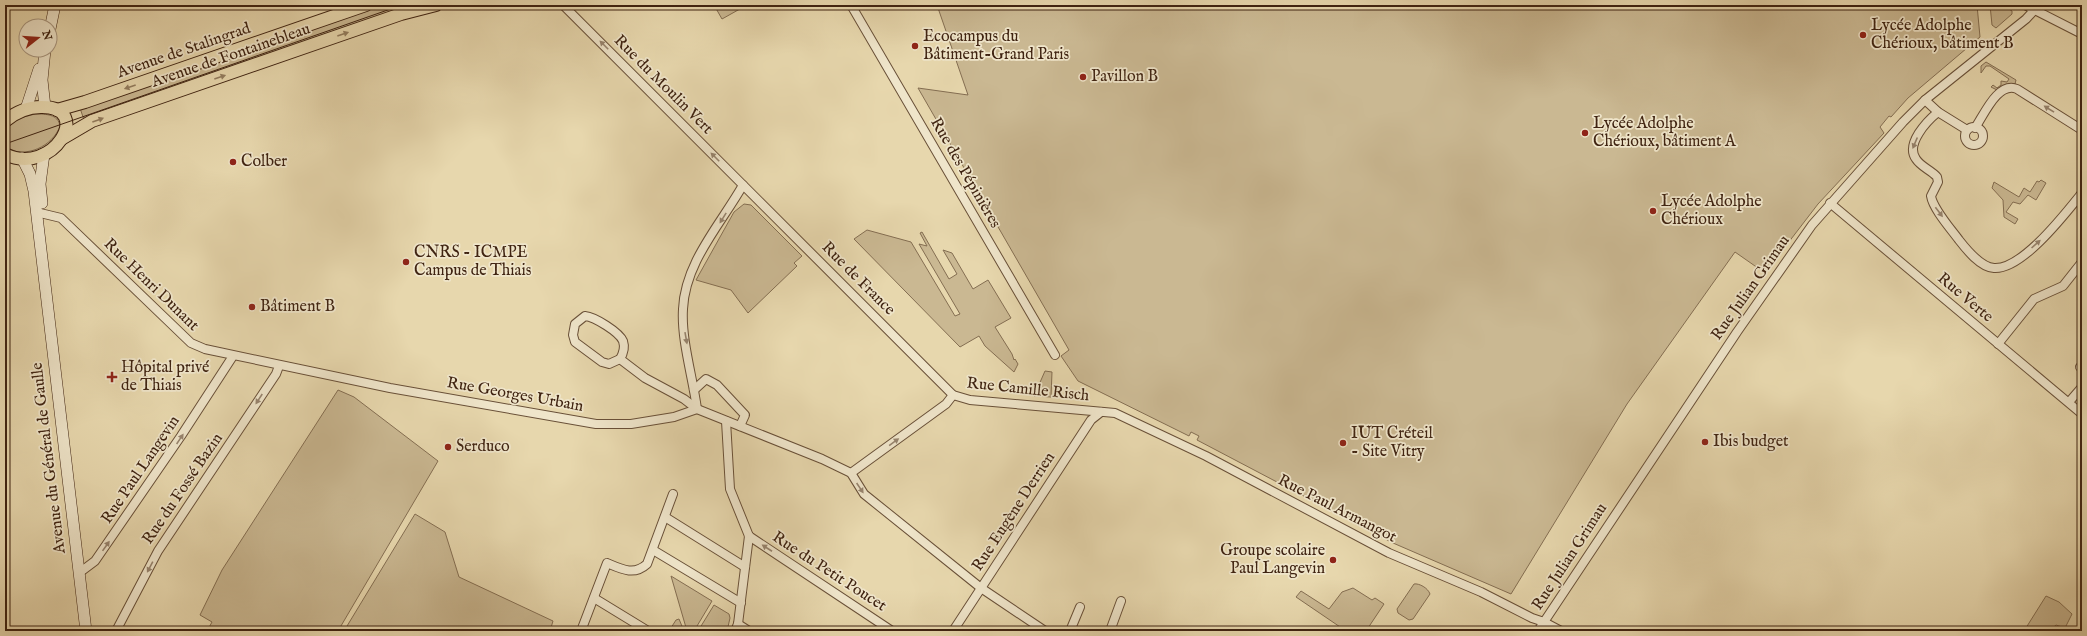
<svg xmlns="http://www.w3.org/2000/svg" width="2087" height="636" font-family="'IM FELL English',serif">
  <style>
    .green { fill: #cab892; stroke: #846e52 }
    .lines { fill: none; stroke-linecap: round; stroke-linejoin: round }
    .minor-casing { stroke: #695038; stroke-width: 10 }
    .secondary-casing { stroke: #3f2311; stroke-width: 12 }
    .primary-casing { stroke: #3f2311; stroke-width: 14 }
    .minor { stroke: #efe5ca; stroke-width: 8 }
    .secondary { stroke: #efe5ca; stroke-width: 11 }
    .primary { stroke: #e7d7ad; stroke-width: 12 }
    .tram { stroke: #3f2311; stroke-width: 1 }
    .oneway { fill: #937d5f }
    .oneway2 { fill: #97846e }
    .poi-dot { fill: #8f2418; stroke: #efe5ca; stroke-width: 1.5 }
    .labels { text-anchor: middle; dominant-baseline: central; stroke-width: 3.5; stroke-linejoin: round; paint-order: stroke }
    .poi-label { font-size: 16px; fill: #3f2311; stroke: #efe5ca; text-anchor: start }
    .street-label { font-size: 16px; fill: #3f2311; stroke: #efe5ca }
  </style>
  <rect width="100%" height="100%" fill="#e7d7ad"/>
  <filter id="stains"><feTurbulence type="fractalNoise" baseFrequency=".005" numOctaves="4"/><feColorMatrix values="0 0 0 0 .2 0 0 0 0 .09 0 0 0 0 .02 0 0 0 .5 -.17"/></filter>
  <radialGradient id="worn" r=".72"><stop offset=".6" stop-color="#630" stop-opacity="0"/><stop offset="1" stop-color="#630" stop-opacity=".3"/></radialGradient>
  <!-- green -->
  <g class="green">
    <path d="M378,5H423L84,120L80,108Z"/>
    <path d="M714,5H747L722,19Z"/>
    <path d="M937,5H1977L1980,37L1908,98L1891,117L1889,116L1880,127L1884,133L1818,204L1765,273L1735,252L1627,404L1511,594L1393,543L1197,440L1199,436L1191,432L1189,436L1078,381L1061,356L1069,350L918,88L968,95Z"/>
    <path d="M1990,5H2003L2012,11V14L1996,28L1992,25Z"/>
    <path d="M1986,62L2016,80L2015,84L2005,85L1997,90L1991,87L1993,85L1997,88L2001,85V81L2007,82L2009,79L1990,66H1986L1981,73V66Z"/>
    <path d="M35,114C46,114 58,114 60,126C53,146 26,159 6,148V128L20,118Z"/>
    <path d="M2041,180L2046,183L2036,200L2028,195L2020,204L2013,202L2006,212L2018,219L2015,224L2004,217L2003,200L1992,188L1994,182L2019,197L2024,188L2030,192L2037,181L2039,182Z"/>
    <path d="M744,204L751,205L802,256L794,263L797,266L748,313L731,290L696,280L734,212Z"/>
    <path d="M867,230L911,242L955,316L960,314L919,244L927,246L920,233L922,232L949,279L957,274L943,250L952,253L973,289L988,280L1011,318L995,327L1012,354L1014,360L1015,359L1018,364L1014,372L985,346L979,336L960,347L854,239Z"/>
    <path d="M1045,371L1052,372L1051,397L1034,396Z"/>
    <path d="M338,390L354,397L438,461L338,631H207L212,622L200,615L222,570Z"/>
    <path d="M415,514L445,532L459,577L553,621L550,631H344Z"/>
    <path d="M671,576L712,601L694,631H687Z"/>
    <path d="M1414,584C1419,583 1428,588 1430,594L1413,619L1409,620L1398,613L1397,609Z"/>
    <path d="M1353,588L1372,600L1375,598L1384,604L1366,631H1346L1296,597L1301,591L1329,609L1342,592Z"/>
    <path d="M2046,596L2059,602L2072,614L2065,628L2056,625L2049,631H2024Z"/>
    <path d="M714,605L729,614L730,618L727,631H698Z"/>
    <path d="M679,619L684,631H669L676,620Z"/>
  </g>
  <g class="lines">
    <!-- minor casing -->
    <g class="minor-casing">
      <g id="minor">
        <path d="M563,5L953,395L970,400L1115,413L1206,456L1389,553L1481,592L1532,618L1544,622L1561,631"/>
        <path d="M851,5L1055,355"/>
        <path d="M2025,5L2082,34"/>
        <path d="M1925,100L1938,112L1967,130"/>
        <path d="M1938,112C1927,121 1905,144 1916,159C1921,167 1931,170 1937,177L1938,182L1931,196C1933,209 1951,229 1959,240C1966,249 1980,267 1994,268C2022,270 2065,214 2082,193"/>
        <circle cx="1974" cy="136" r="9"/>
        <path d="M1975,128C1984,115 1998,81 2017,89L2082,130"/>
        <path d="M1830,203L2082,414"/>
        <path d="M36,212L61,218L191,343L205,349L390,388L596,424H631L674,417L697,409"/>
        <path d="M585,316C595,317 619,332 623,341C625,347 623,354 620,359L609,364L602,362L575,342L573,335L575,324Z"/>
        <path d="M1998,344L2034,299L2063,286L2082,262"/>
        <path d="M620,359L645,378L684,399L697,409L822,459L851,473L864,494L981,588L1045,631"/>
        <path d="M2080,367L2082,368"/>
        <path d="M694,390L706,379L717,385L745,415L740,426"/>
        <path d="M2069,402L2082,387"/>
        <path d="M697,409C693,378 681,340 683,309C685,262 721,224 743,185"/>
        <path d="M726,421L730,489L749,536"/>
        <path d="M851,473L946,404L953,395"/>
        <path d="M665,517L745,567"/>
        <path d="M749,536L892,631"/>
        <path d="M653,550L741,603"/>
        <path d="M79,573L95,561L181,436L233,356"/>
        <path d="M594,598L648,631"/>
        <path d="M738,624L749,631"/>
        <path d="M116,631L158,551L276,374L279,366"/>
        <path d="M581,631L607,563C621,569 634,576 647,564L673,494"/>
        <path d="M735,631L738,624L749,536"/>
        <path d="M953,631L1091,420L1101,412"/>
        <path d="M1070,631L1080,607"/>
        <path d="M1110,631L1121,601"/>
        <path d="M1538,631L1737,332L1812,225L1903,122L1925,100L2026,19L2039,5"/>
      </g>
    </g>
    <!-- secondary casing -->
    <g class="secondary-casing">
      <g id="secondary">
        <path d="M50,29L55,5"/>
        <path d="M45,50L42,80L45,107"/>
        <path d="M26,109L39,69"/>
        <path d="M22,158L30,174L34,191L86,631"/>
        <path d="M42,203L40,184L44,154"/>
      </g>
    </g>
    <!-- primary casing -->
    <g class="primary-casing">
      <g id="primary">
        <path d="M57,110L85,102L366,5"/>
        <path d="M5,121C16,112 27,107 41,107C95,106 53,178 5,154"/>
        <path d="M63,138L92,121L401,14L436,5"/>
      </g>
    </g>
    <!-- minor -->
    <use href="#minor" class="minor"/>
    <!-- secondary -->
    <use href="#secondary" class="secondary"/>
    <!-- primary -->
    <use href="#primary" class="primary"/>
    <!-- tram -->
    <path class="tram" d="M5,144L402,5"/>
  </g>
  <!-- one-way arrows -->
  <defs><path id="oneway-solid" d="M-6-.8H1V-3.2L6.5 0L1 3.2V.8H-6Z"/></defs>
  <g class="oneway">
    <use href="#oneway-solid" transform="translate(343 34) rotate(-19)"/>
    <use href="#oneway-solid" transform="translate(220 77) rotate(-19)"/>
    <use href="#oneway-solid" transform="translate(130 87) rotate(161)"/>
    <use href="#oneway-solid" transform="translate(98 120) rotate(-20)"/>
  </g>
  <g class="oneway2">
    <use href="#oneway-solid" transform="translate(604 45) rotate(-135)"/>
    <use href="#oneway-solid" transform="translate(2049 109) rotate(-148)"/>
    <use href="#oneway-solid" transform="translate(1915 143) rotate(113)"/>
    <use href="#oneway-solid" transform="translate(715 157) rotate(-135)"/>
    <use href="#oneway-solid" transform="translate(1939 212) rotate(53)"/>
    <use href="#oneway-solid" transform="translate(723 218) rotate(122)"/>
    <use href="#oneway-solid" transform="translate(2036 244) rotate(-42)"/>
    <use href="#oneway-solid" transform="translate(686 338) rotate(80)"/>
    <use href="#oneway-solid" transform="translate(259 399) rotate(123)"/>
    <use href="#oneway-solid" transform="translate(180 439) rotate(-56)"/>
    <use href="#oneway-solid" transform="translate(894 442) rotate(-36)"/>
    <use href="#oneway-solid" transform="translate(860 488) rotate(56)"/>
    <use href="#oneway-solid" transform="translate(106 546) rotate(-55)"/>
    <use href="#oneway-solid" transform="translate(767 548) rotate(-147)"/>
    <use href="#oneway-solid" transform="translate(150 567) rotate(118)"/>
  </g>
  <!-- markers -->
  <g class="poi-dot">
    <circle cx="1863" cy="35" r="4"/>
    <circle cx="915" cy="46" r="4"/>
    <circle cx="1083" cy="77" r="4"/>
    <circle cx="1585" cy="133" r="4"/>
    <circle cx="233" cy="162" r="4"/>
    <circle cx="1653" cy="211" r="4"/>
    <circle cx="406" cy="262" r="4"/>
    <circle cx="252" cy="307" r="4"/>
    <path d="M110 371h4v4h4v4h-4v4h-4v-4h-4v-4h4z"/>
    <circle cx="1705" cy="442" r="4"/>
    <circle cx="1343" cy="443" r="4"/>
    <circle cx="448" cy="447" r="4"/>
    <circle cx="1333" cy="560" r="4"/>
  </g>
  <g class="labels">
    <!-- poi labels -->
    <g class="poi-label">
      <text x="1871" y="26">Lycée Adolphe<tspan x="1871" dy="18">Chérioux, bâtiment B</tspan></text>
      <text x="923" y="37">Ecocampus du<tspan x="923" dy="18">Bâtiment-Grand Paris</tspan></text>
      <text x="1091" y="77">Pavillon B</text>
      <text x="1593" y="124">Lycée Adolphe<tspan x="1593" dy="18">Chérioux, bâtiment A</tspan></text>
      <text x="241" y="162">Colber</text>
      <text x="1661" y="202">Lycée Adolphe<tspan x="1661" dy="18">Chérioux</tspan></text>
      <text x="414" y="253">CNRS - ICMPE<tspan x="414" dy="18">Campus de Thiais</tspan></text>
      <text x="260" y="307">Bâtiment B</text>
      <text x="121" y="368">Hôpital privé<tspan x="121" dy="18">de Thiais</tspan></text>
      <text x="1351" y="434">IUT Créteil<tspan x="1351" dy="18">- Site Vitry</tspan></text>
      <text x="1713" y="442">Ibis budget</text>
      <text x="456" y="447">Serduco</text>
      <text x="1325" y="551" text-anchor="end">Groupe scolaire<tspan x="1325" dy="18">Paul Langevin</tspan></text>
    </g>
    <!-- street labels -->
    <g class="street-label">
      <text transform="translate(184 51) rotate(-19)">Avenue de Stalingrad</text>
      <text transform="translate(231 56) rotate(-19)">Avenue de Fontainebleau</text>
      <text transform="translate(663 85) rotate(45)">Rue du Moulin Vert</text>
      <text transform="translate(965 173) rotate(60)">Rue des Pépinières</text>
      <text transform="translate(858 279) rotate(45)">Rue de France</text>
      <text transform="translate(151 285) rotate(44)">Rue Henri Dunant</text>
      <text transform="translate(1751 288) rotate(-55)">Rue Julian Grimau</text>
      <text transform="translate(1965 298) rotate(40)">Rue Verte</text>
      <text transform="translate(1028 390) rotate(6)">Rue Camille Risch</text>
      <text transform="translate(515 395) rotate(10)">Rue Georges Urbain</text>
      <text transform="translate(49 458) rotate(-97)">Avenue du Général de Gaulle</text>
      <text transform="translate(141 470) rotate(-56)">Rue Paul Langevin</text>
      <text transform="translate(183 489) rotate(-56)">Rue du Fossé Bazin</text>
      <text transform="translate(1337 509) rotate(27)">Rue Paul Armangot</text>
      <text transform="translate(1014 512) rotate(-57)">Rue Eugène Derrien</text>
      <text transform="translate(1570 557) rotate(-57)">Rue Julian Grimau</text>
      <text transform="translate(829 572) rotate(33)">Rue du Petit Poucet</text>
    </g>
  </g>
  <!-- margin -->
  <rect width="2087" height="636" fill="none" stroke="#e7d7ad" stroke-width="20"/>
  <rect x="6" y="6" width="2075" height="624" fill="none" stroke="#3f2311" stroke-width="2"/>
  <rect x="10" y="10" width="2067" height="616" fill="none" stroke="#3f2311"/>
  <!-- north arrow -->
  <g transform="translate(38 38) rotate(73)"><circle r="19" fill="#efe5ca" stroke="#a99780"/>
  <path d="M0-3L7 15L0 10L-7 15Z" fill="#8f2418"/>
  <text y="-6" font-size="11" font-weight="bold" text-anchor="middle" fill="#3f2311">N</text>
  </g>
  <rect width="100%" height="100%" filter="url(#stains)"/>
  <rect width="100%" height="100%" fill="url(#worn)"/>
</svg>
